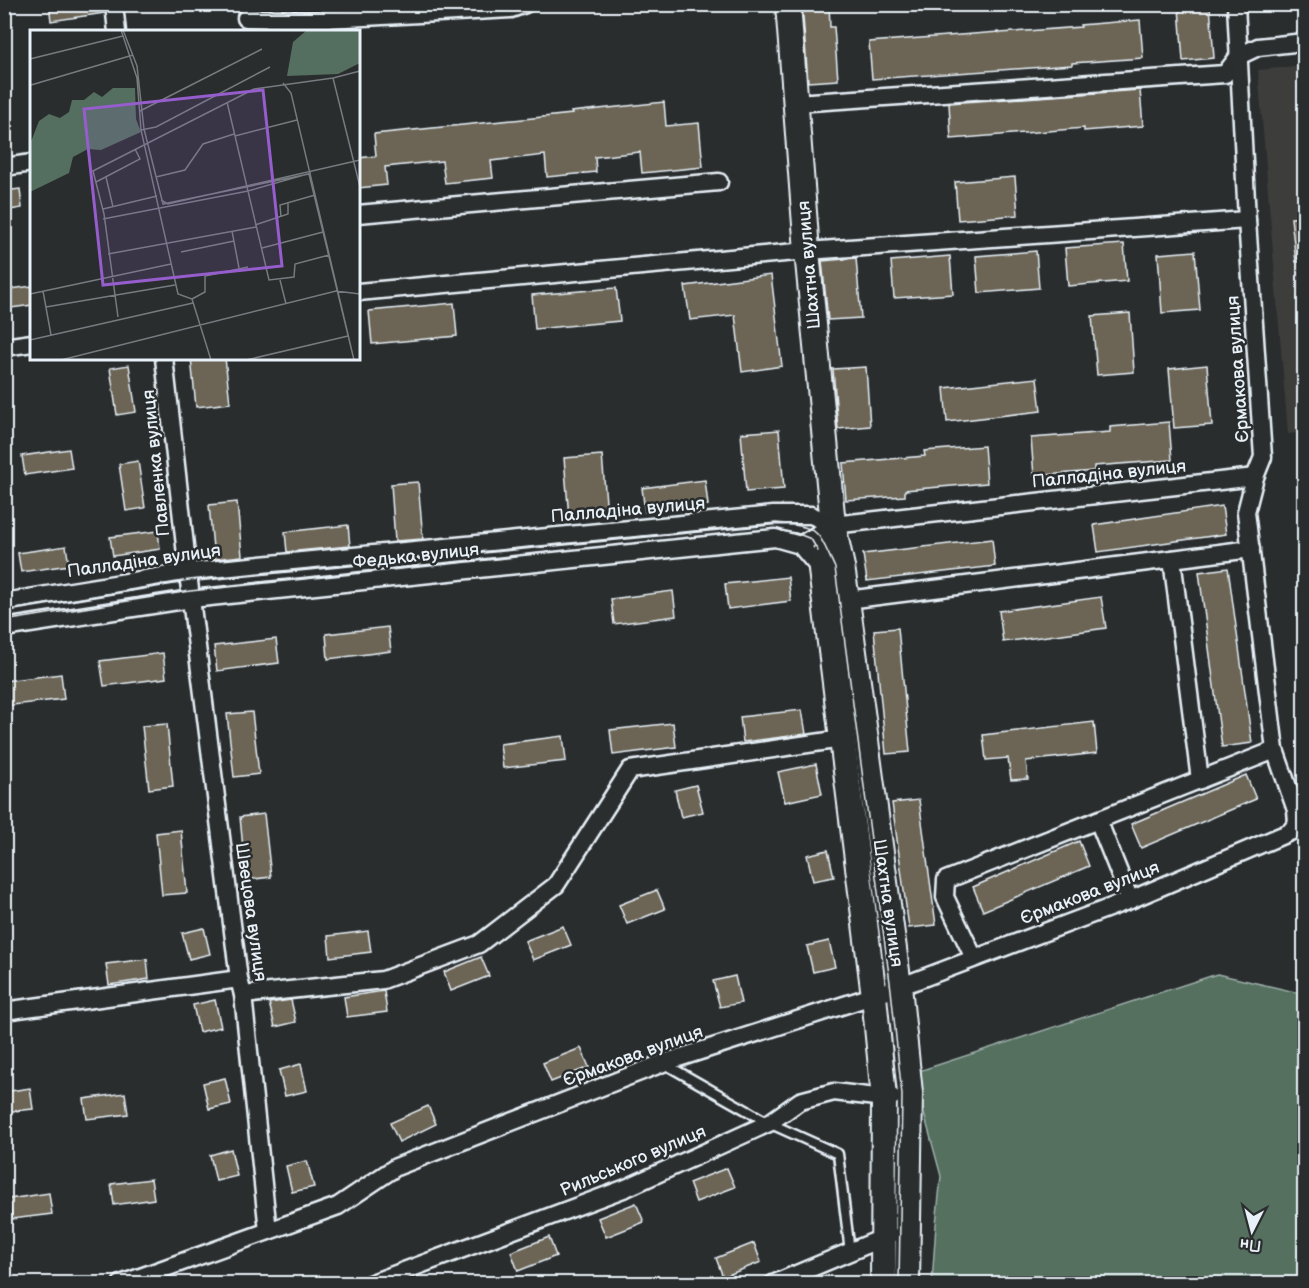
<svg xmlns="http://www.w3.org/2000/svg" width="1309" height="1288" font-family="'Balsamiq Sans',sans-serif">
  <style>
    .built { fill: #3e3e3a }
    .green { fill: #546f5f; stroke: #9eb0ac; stroke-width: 1.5 }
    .building { fill: #6c6555; stroke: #e8f1f8; stroke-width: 1.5 }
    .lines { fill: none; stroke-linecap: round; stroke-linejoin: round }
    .lane-casing { stroke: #e8f1f8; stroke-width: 13 }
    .street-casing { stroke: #e8f1f8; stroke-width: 21 }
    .secondary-casing { stroke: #e8f1f8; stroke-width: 28 }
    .lane { stroke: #2a2d2e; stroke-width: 8 }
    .street { stroke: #2a2d2e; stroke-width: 16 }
    .secondary { stroke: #2a2d2e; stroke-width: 24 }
    .tram { stroke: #e8f1f8; stroke-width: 1.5 }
    .labels { text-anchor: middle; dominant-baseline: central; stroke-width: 5; stroke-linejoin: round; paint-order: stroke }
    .street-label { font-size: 18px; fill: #e8f1f8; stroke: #2a2d2e }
    .inset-road { fill: none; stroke: #767b7f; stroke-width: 1.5 }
    .view { fill: #965dcd; fill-opacity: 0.15; stroke: #965dcd; stroke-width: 3 }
    .inset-edge { fill: none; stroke: #e8f1f8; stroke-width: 3 }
  </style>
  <rect width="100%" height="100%" fill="#2a2d2e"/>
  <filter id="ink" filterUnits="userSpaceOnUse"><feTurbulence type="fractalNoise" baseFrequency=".0167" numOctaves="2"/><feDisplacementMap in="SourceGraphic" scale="12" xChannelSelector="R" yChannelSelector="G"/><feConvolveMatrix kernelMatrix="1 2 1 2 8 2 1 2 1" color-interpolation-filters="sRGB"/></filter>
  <g filter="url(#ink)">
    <!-- built -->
    <path class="built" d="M1304,66V432L1288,434L1258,70Z"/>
    <!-- green -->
    <path class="green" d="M1217,974L1304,994V1283H932L936,1225L941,1176L913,1073Z"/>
    <!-- building -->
    <g class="building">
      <path d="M49,4H104V13L51,21Z"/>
      <path d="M802,4H829L830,27H834L838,80L808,82Z"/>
      <path d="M1210,6L1214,58L1183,61L1179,8Z"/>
      <path d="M1140,20L1143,58L1072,63V65L872,79L869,42L999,32L1000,33L1081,27L1080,25Z"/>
      <path d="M1140,90L1143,126L1084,131V128L951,139L949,103Z"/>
      <path d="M664,102L666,126L699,123L703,167L642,173L640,152L595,157L596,172L547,177L545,155L491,161L493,178L445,183L442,161L385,167L387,185L358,188V158L376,156L374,134L572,114L571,112Z"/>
      <path d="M1015,177L1018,215L958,220L955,182Z"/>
      <path d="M20,189L22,208L4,211V191Z"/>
      <path d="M1305,217V261L1296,262L1291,218Z"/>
      <path d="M1124,244L1127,281L1068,286L1065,248Z"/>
      <path d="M1036,251L1039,288L979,293L976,256Z"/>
      <path d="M1195,251L1200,310L1162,313L1158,254Z"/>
      <path d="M950,256L953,294L894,298L891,261Z"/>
      <path d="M856,258L861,318L828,320L822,261Z"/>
      <path d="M771,275L782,366L742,372L735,315L690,320L685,286Z"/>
      <path d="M32,286V305L4,309V290Z"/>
      <path d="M616,288L620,321L535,329L532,295Z"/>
      <path d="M454,303L457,336L372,344L369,311Z"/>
      <path d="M1130,313L1134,372L1097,375L1092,316Z"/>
      <path d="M191,358H225L230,403L196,407Z"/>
      <path d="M129,365L136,412L117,415L110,368Z"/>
      <path d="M1207,365L1212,425L1174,428L1169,369Z"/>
      <path d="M866,367L870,426L838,429L833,369Z"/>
      <path d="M1037,378L1041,411L947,422L944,388Z"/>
      <path d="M1169,422L1172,460L1094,466V471L1034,476L1031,438L1110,432V427Z"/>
      <path d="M779,430L784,489L746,492L741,433Z"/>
      <path d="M984,446L987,483L905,490V496L846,500L843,463L925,456L924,451Z"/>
      <path d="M69,449L72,468L25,475L22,456Z"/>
      <path d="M602,455L607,514L569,517L564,458Z"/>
      <path d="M138,461L145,508L126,511L119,464Z"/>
      <path d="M705,480L708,505L645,512L642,488Z"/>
      <path d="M418,482L423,539L395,541L391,484Z"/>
      <path d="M237,502L242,556L214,559L209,505Z"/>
      <path d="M1222,506L1226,534L1098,552L1094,525Z"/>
      <path d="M348,525L350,546L287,552L285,532Z"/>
      <path d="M158,531L160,549L113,556L110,537Z"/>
      <path d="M992,539L995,566L867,581L863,554Z"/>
      <path d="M66,546L69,565L21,572L18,553Z"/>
      <path d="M1228,568L1252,743L1222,747L1199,572Z"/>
      <path d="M788,577L791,601L728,609L725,584Z"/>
      <path d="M673,591L676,616L614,624L611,599Z"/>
      <path d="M1101,597L1106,628L1003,642L999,611Z"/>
      <path d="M388,627L391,651L328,659L326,634Z"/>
      <path d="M898,628L910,752L886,754L874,630Z"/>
      <path d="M276,639L279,663L217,671L214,646Z"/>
      <path d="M163,653L166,678L104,686L100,661Z"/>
      <path d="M61,674L64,699L4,706V681Z"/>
      <path d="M802,710L806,734L743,742L740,717Z"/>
      <path d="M252,712L259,774L234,777L227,714Z"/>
      <path d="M1094,722L1097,753L1026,761L1028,779L1011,780L1008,758L986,760L983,735Z"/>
      <path d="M673,723L676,747L613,755L610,730Z"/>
      <path d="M167,724L173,786L149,789L142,726Z"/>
      <path d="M563,736L566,761L503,768L500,744Z"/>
      <path d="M816,764L822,794L785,802L778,772Z"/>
      <path d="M1246,775L1256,799L1141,848L1131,824Z"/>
      <path d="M696,785L703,812L681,817L675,790Z"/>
      <path d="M919,800L936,925L909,928L892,803Z"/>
      <path d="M264,814L271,877L246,880L240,817Z"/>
      <path d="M181,830L187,893L162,895L156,833Z"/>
      <path d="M1079,841L1089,866L983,911L973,887Z"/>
      <path d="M828,850L834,877L813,881L807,855Z"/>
      <path d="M657,890L665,909L627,924L619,905Z"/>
      <path d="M563,926L571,945L533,960L525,941Z"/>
      <path d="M204,928L210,954L189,959L182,933Z"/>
      <path d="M368,931L371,952L330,957L328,936Z"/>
      <path d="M829,941L835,967L813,972L807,946Z"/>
      <path d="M481,957L489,976L451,991L444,972Z"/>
      <path d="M147,959L149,979L109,985L106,964Z"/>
      <path d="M735,976L741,1003L720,1007L713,981Z"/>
      <path d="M384,991L387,1012L347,1017L344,997Z"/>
      <path d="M215,1000L221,1027L199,1032L193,1005Z"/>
      <path d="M291,1000L296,1022L275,1027L269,1003Z"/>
      <path d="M581,1048L589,1067L551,1082L543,1063Z"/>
      <path d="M301,1064L307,1091L285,1096L279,1070Z"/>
      <path d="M225,1078L231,1104L209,1109L203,1083Z"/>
      <path d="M30,1088L33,1109L4,1112V1092Z"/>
      <path d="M125,1093L128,1114L87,1119L84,1099Z"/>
      <path d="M428,1106L436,1124L399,1142L390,1123Z"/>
      <path d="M231,1149L237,1176L216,1181L210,1155Z"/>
      <path d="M307,1161L314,1187L292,1192L286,1166Z"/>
      <path d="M727,1168L735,1187L696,1202L689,1183Z"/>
      <path d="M151,1179L154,1199L114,1205L111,1184Z"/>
      <path d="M49,1193L52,1214L12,1219L9,1199Z"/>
      <path d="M636,1203L644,1222L606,1237L598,1218Z"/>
      <path d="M549,1237L556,1256L518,1271L511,1252Z"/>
      <path d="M754,1243L761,1262L723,1277L716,1258Z"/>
    </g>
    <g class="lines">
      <!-- lane casing -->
      <g class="lane-casing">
        <path id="lane" d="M665,1064L769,1123L838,1154L850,1252"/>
      </g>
      <!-- street casing -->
      <g class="street-casing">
        <g id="street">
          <path d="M114,4L117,32"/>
          <path d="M246,18L309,20L511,9L525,4"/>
          <path d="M796,103L1225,74L1239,56L1258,47L1304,42"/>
          <path d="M4,167L32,163"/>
          <path d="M358,214L719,182"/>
          <path d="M358,292L807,251L1247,220"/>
          <path d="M4,347L32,343"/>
          <path d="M164,358L191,599L239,979L243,995L268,1231"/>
          <path d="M800,545L833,525"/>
          <path d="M1172,559L1200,780"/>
          <path d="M847,600L1251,549"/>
          <path d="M4,602L188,572L773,515H811L833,525L1255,477"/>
          <path d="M4,628L191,599L775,538L800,545L821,570"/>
          <path d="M1098,820L1130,900"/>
          <path d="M974,958L945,897L946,880L1275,750"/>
          <path d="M243,995L383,980L479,944L556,885L630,770L842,739"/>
          <path d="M4,1011L239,979"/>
          <path d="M121,1284L338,1206L396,1167L663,1063L891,990L1130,900L1290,832L1297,823L1296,810L1275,750L1246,512L1255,477L1263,457L1247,220L1236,4"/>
          <path d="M369,1284L626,1188L769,1123L800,1101L834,1092L884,1098L892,1097"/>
          <path d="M773,1284L890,1235"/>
        </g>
      </g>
      <!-- secondary casing -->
      <g class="secondary-casing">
        <g id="secondary">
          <path d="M788,4L807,251L833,525L842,567L847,600L899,986L910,1093L907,1284"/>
          <path d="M831,530L821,570L874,996L884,1098L883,1284"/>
        </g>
      </g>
      <!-- lane -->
      <use href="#lane" class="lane"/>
      <!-- street -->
      <use href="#street" class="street"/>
      <!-- secondary -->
      <use href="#secondary" class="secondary"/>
      <!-- tram -->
      <g class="tram">
        <path d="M782,531L796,533L811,539L818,551"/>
        <path d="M4,611L189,580L776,523C820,527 817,529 835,568L891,990L902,1095L899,1284"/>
        <path d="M4,621L190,591L516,557"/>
      </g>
    </g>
  </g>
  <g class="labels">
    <!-- street labels -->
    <g class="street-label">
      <text transform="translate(809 265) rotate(-95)">Шахтна вулиця</text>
      <text transform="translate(1238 369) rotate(-94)">Єрмакова вулиця</text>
      <text transform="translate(156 463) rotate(-96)">Павленка вулиця</text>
      <text transform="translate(1109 474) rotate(-6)">Палладіна вулиця</text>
      <text transform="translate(628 510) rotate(-5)">Палладіна вулиця</text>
      <text transform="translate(416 556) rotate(-6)">Федька вулиця</text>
      <text transform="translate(144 561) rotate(-8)">Палладіна вулиця</text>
      <text transform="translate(1090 893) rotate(-21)">Єрмакова вулиця</text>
      <text transform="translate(888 903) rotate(82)">Шахтна вулиця</text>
      <text transform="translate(251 912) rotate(82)">Швецова вулиця</text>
      <text transform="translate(633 1056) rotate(-20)">Єрмакова вулиця</text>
      <text transform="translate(633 1161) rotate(-23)">Рильського вулиця</text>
    </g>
  </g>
  <!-- overview -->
  <g transform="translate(30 30)">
    <rect width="330" height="330" fill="#2a2d2e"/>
    <path d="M277,0H330V33L308,44L257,46L263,12ZM83,58H105L106,89L111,102L71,120L58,119L43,127L39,143L0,162V114L9,91L19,84L30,88L39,82L42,70H54L64,62L72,67Z" fill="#546f5f"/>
    <path class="inset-road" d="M91,0L107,48L111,100L148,264L162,269L181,330M93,0L107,36L114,99L133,174L279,144L324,330M0,29L93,6M303,48L330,157M253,53L261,63L324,330M1,55L103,25M197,72L239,250L264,247L265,234L299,225M110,81L232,19M111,100L126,97L240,37M205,106L267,90M76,147L83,177M126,147L155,140L173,114L204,104M66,152L110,129L105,119M131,170L138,174L330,130M73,179L127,166M251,187L250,175L285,165M73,189L218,161L281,143M225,195L258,184V173M202,201L209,238M232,218L293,202M151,222L204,211M78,224L226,197M250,250L256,274M13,261L21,305M0,264L141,234M162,269L175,262V246L218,237M16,277L145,255M88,287L74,184L63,141L224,59L303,48L330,41M0,310L163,273M31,330L306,261L330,264M216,330L318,306"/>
    <path class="view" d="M233,60L252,236L73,255L54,79Z"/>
    <rect width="330" height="330" class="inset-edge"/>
  </g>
  <!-- margin -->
  <rect width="1309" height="1288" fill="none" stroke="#2a2d2e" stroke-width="24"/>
  <rect x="12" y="12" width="1285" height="1264" fill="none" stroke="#e8f1f8" stroke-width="2" filter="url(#ink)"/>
  <!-- north arrow -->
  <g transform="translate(1252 1231) rotate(186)" stroke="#2a2d2e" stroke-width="4.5" paint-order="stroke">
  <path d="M0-4.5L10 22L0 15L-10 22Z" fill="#e8f1f8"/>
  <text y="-9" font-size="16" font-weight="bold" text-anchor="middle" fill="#e8f1f8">Пн</text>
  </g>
</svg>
